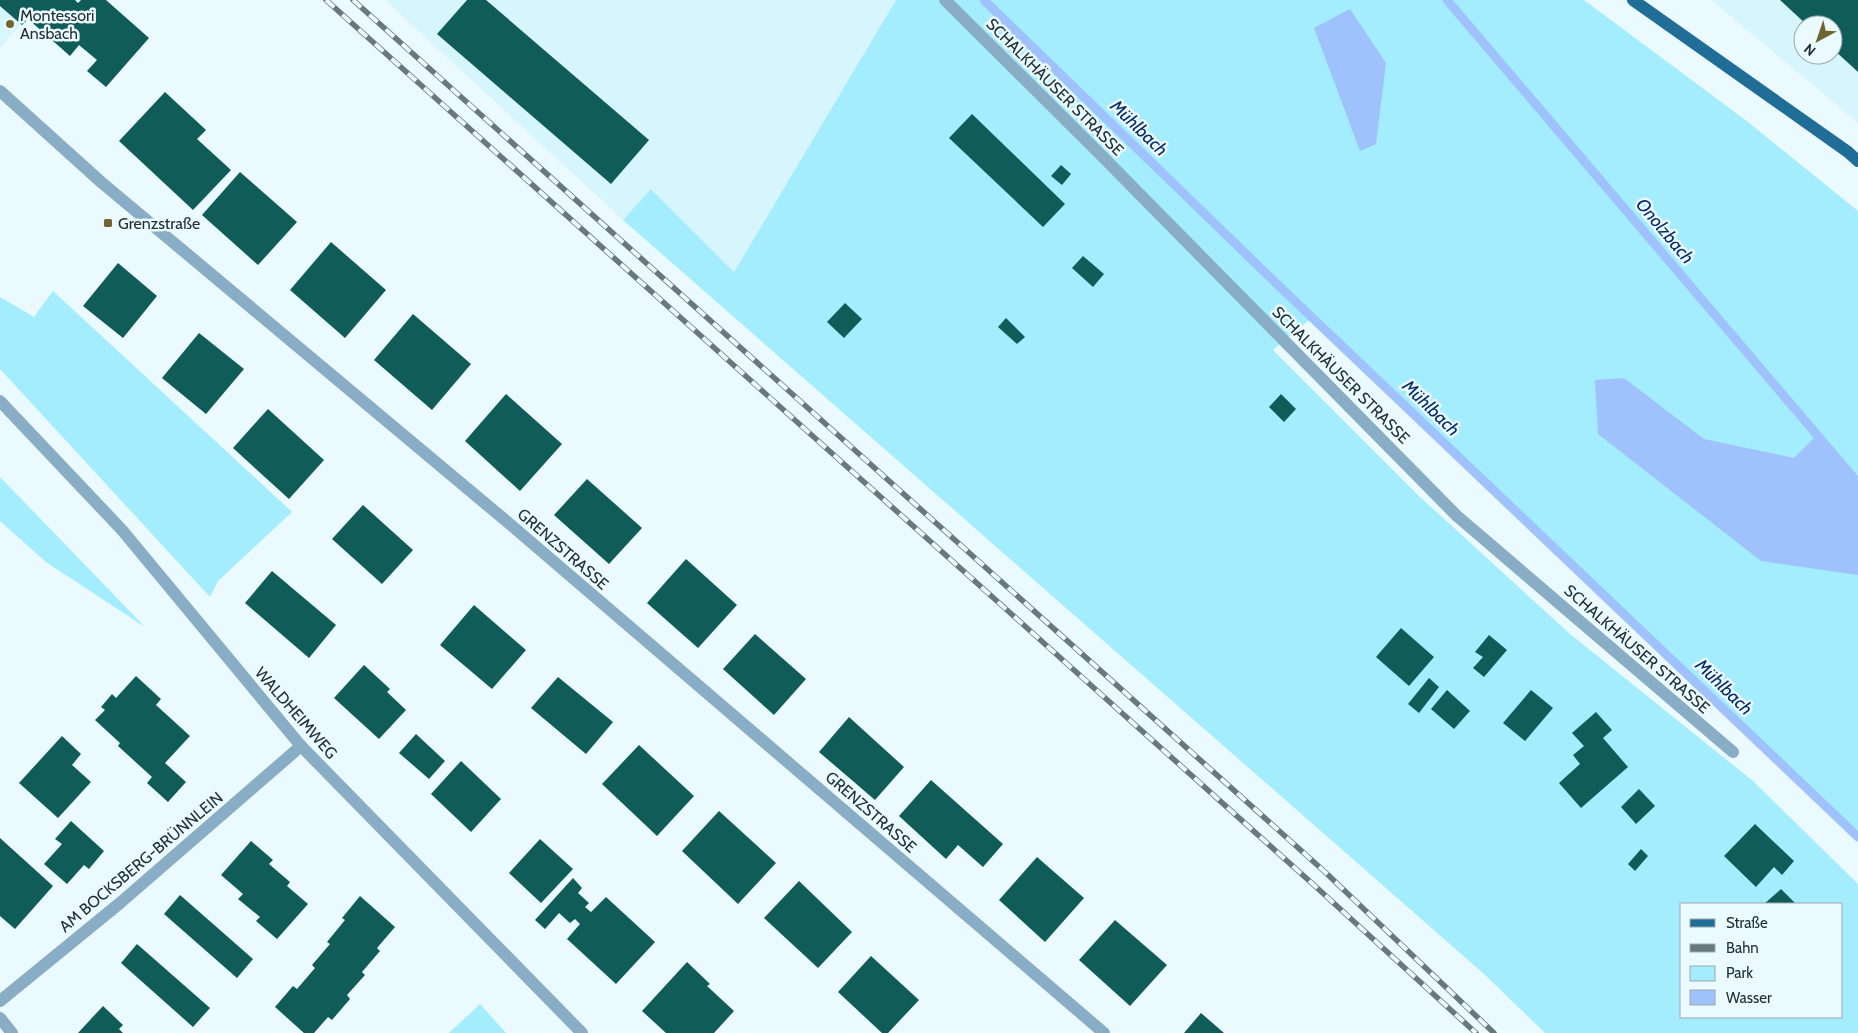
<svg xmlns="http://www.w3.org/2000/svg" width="1858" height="1033" font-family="Cabin,sans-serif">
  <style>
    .built { fill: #d7f5fc; fill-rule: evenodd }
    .green { fill: #a3edff; fill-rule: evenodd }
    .water { fill: #9fc2fd }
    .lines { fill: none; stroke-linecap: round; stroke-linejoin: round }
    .stream { stroke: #9fc2fd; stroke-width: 9 }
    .building { fill: #0f5c59 }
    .minor { stroke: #89adc5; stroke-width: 12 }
    .major { stroke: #206e98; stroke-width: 12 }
    .rail-casing { stroke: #68787b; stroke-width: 5.5 }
    .rail { stroke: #eafafe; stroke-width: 4; stroke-dasharray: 11; stroke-linecap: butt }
    .poi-dot { fill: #706431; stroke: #eafafe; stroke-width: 2 }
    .labels { text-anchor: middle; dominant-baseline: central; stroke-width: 5; stroke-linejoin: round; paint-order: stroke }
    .poi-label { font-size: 16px; fill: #203033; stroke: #eafafe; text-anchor: start }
    .street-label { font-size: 16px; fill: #203033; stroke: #eafafe }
    .water-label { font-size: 18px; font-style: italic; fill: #072a68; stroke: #eafafe }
  </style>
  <rect width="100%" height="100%" fill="#eafafe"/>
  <!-- built -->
  <g class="built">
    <path d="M0,0H42L0,48Z"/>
    <path d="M385,0H896L734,272L652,189L623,220Z"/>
    <path d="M1711,0H1858V123ZM1803,25H1833V55H1803Z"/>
  </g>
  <!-- green -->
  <g class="green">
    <path d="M896,0H1584L1748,122L1858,211V831L1542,535L1309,320L1273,350L1419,496L1570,634L1753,781L1858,884V1033H1545L1484,974L623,220L651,189L734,272ZM1682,904H1842V1017H1682Z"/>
    <path d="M53,291L292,512L218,581L210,597L0,369V297L34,317Z"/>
    <path d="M0,477L145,627L46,562L0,521Z"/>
    <path d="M480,1004L506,1033H449Z"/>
  </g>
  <!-- water -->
  <g class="water">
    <path d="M1350,9L1386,63L1376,144L1360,151L1314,28Z"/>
    <path d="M1624,378L1704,439L1794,458L1817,435L1858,483V575L1761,561L1598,434L1595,380Z"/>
  </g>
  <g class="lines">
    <!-- stream -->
    <g class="stream">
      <path d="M984,0L1280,287L1858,837"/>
      <path d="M1447,0L1858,483"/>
    </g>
  </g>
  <!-- building -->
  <g class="building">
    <path d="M0,0H75L78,3L81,0H106L149,38L106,87L87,71L97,60L79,45L70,56L28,19L22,25L0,6Z"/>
    <path d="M467,0H486L649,140L611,184L437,34Z"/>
    <path d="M1780,0H1858V72L1833,49V25H1807Z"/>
    <path d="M165,92L206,130L197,139L231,170L193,210L119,141Z"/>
    <path d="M972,114L1065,204L1043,227L949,138Z"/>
    <path d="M1061,165L1071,174L1062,185L1051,176Z"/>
    <path d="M240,172L297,222L258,265L202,215Z"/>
    <path d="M331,242L386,290L345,338L290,290Z"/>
    <path d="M1083,256L1104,274L1093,287L1072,268Z"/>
    <path d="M118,263L157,296L123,338L83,306Z"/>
    <path d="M845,303L862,319L844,338L827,322Z"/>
    <path d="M413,314L471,364L432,410L374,360Z"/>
    <path d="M1006,318L1025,337L1017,344L998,327Z"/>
    <path d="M199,333L244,369L206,414L162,378Z"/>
    <path d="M506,394L562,444L520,491L465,441Z"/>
    <path d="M1281,394L1296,409L1284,422L1269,407Z"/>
    <path d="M268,409L324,460L289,499L233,448Z"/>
    <path d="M587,479L642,528L609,564L554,515Z"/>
    <path d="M363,505L413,550L382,584L332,539Z"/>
    <path d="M686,559L737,605L698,648L647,603Z"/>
    <path d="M272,571L336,625L309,658L245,603Z"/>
    <path d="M474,605L526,650L492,689L440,645Z"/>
    <path d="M1401,628L1434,657L1409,686L1376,657Z"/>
    <path d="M755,634L806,679L774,715L723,669Z"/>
    <path d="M1489,635L1507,650L1484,677L1473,668L1483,657L1475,652Z"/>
    <path d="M364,665L390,689L387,692L406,710L379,739L334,698Z"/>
    <path d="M136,676L161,699L156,705L190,736L165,763L186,782L168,802L147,783L152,777L118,746L120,743L95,720L105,710L101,707L112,694L116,698Z"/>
    <path d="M558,677L613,722L586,754L531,708Z"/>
    <path d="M1429,678L1439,687L1419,713L1408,704Z"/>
    <path d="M1447,690L1470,711L1454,729L1431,709Z"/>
    <path d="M1531,690L1553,708L1525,741L1503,723Z"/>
    <path d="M1596,712L1612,730L1603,738L1628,767L1581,808L1559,783L1580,764L1573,755L1584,746L1572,733Z"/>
    <path d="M849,717L904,767L875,800L819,752Z"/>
    <path d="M416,734L445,761L429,779L399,753Z"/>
    <path d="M62,736L81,754L72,765L91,782L58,818L19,783Z"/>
    <path d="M639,745L694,796L657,836L602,784Z"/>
    <path d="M461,761L501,799L471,832L431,794Z"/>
    <path d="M931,780L1003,844L983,867L958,845L946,859L899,816Z"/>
    <path d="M1639,789L1655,806L1636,824L1621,807Z"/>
    <path d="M719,811L776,863L738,904L682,851Z"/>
    <path d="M71,821L104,851L89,869L84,865L67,884L44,864L62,844L55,839Z"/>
    <path d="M1755,824L1794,861L1782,875L1774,867L1756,887L1724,856Z"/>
    <path d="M0,838L53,886L15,929L0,916Z"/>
    <path d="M540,839L573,869L541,903L509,873Z"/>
    <path d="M251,841L273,860L269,864L290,882L287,886L308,904L277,939L256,921L260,917L238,899L243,894L221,875Z"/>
    <path d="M1641,849L1648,856L1635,871L1628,864Z"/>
    <path d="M1037,857L1084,898L1045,942L999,900Z"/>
    <path d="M573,878L582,888L578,893L589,903L585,907L591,912L606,897L655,942L616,984L567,939L580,924L575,919L570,923L559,913L545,929L535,920Z"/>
    <path d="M799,881L852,932L818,968L764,918Z"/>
    <path d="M1781,889L1796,904H1764Z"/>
    <path d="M180,895L253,959L237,978L164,914Z"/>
    <path d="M360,896L395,927L377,948L380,951L362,972L365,975L347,995L350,999L332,1020L328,1017L314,1033H304L275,1007L293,986L297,989L315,968L312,965L330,944L327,942L345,920L342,918Z"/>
    <path d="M1115,920L1167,965L1130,1006L1079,960Z"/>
    <path d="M137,944L210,1008L193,1027L121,963Z"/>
    <path d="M871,956L919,1000L888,1033H882L838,992Z"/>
    <path d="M687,962L710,984L707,986L734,1011L714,1033H666L642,1011Z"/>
    <path d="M103,1006L123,1025L119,1029L123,1033H78Z"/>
    <path d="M1201,1013L1224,1033H1184Z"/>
  </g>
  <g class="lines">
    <!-- minor -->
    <g class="minor">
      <path d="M945,0L1102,156L1457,516L1733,752"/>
      <path d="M0,91L101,182L511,525L1104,1033"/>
      <path d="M0,401L122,530L301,746L582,1033"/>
      <path d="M0,1001L120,903L301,746"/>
      <path d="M0,1018L12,1033"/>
    </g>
    <!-- major -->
    <path class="major" d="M1633,0L1848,152L1858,161"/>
    <!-- rail casing -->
    <g class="rail-casing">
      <g id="rail">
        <path d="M326,0L1315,886L1476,1033"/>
        <path d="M353,0L1325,872L1494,1033"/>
      </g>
    </g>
    <!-- rail -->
    <use href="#rail" class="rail"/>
  </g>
  <!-- markers -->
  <g class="poi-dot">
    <circle cx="10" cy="24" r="5"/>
    <rect x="103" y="218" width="10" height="10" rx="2.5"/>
  </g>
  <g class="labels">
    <!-- poi labels -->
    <g class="poi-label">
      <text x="20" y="15">Montessori<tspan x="20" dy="18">Ansbach</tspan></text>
      <text x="118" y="223">Grenzstraße</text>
    </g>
    <!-- street labels -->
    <g class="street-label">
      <text transform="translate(1055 87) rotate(45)">SCHALKHÄUSER STRASSE</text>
      <text transform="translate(1341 375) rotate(45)">SCHALKHÄUSER STRASSE</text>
      <text transform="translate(563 549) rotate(41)">GRENZSTRASSE</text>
      <text transform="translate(1637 649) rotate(41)">SCHALKHÄUSER STRASSE</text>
      <text transform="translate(296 713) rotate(49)">WALDHEIMWEG</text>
      <text transform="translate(871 812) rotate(41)">GRENZSTRASSE</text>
      <text transform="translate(141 862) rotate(-40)">AM BOCKSBERG-BRÜNNLEIN</text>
    </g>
    <!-- water labels -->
    <g class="water-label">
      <text transform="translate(1139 128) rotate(44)">Mühlbach</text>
      <text transform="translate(1665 231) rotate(50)">Onolzbach</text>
      <text transform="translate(1431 408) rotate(44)">Mühlbach</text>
      <text transform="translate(1724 687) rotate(44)">Mühlbach</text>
    </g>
  </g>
  <!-- legend -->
  <rect x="1680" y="903" width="162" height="115" fill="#eafafe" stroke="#99a9ad"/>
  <rect x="1690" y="919" width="25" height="8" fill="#206e98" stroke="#99a9ad"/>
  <text x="1726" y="928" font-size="15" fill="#203033">Straße</text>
  <rect x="1690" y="944" width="25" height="8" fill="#68787b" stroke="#99a9ad"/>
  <text x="1726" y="953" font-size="15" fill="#203033">Bahn</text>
  <rect x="1690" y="966" width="25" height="15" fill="#a3edff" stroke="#99a9ad"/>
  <text x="1726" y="978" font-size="15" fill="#203033">Park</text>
  <rect x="1690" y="990" width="25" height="15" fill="#9fc2fd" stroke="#99a9ad"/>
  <text x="1726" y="1003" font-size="15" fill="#203033">Wasser</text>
  <!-- north arrow -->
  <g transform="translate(1818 40) rotate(220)"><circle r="24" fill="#eafafe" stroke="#99a9ad"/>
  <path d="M0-4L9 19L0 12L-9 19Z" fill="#706431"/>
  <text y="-8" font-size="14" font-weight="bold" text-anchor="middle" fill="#203033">N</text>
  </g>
</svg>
